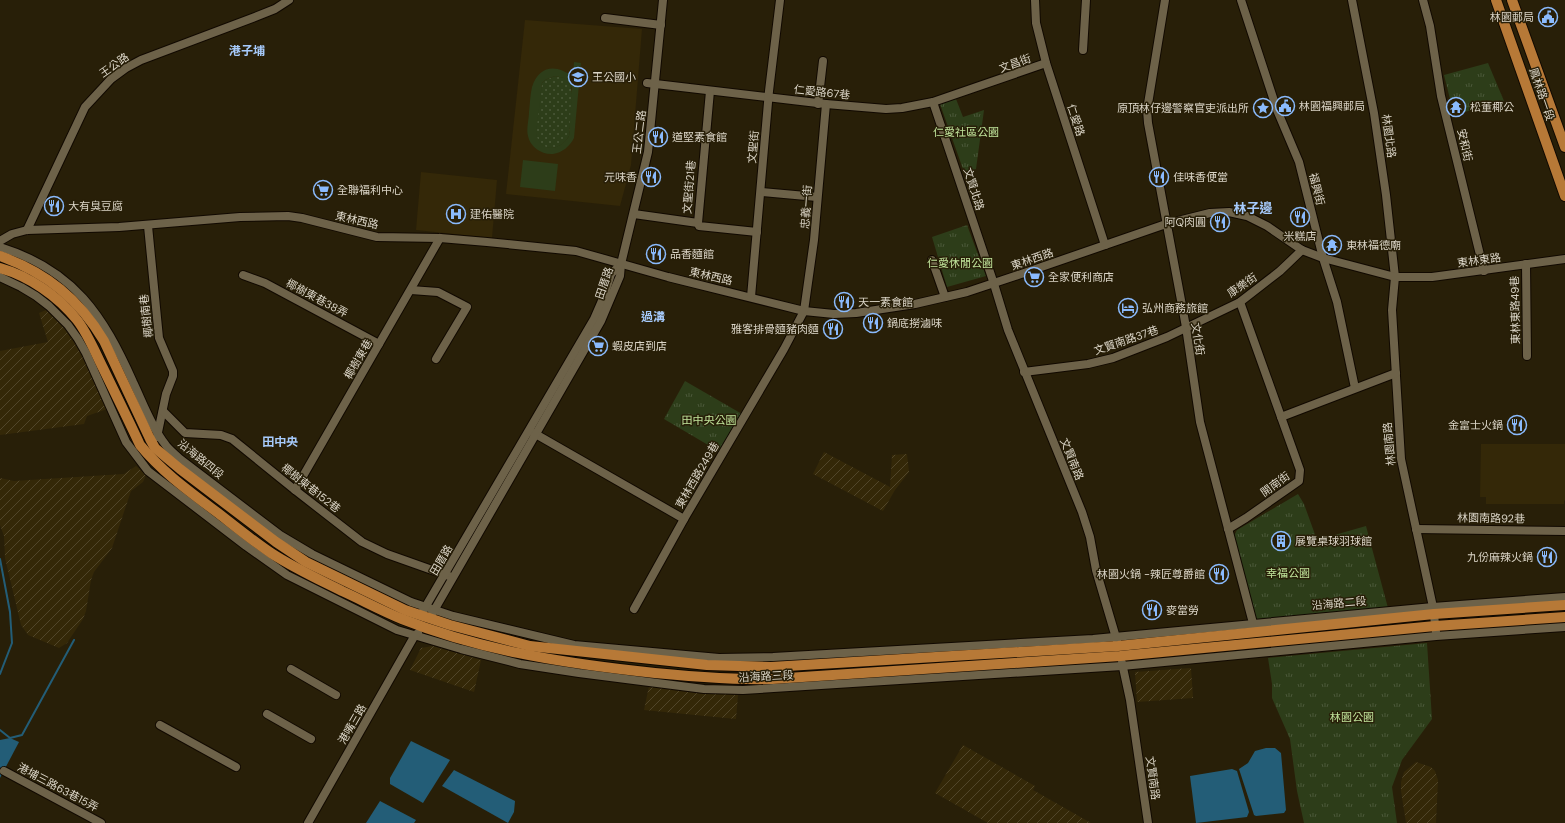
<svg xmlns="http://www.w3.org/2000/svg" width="1565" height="823" font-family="'DM Sans','Noto Sans TC',sans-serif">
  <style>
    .built { fill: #342808 }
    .industrial { fill: url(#industrial-furrows) }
    .grass { fill: url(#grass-dots) }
    .park { fill: url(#park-tufts) }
    .pitch { fill: #2d3d19; fill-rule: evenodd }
    .water { fill: #235d77 }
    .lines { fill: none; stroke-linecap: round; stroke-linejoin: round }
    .stream { stroke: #235d77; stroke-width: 2 }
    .minor-casing { stroke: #110900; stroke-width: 10 }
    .major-casing { stroke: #110900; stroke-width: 12 }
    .minor { stroke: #6d6249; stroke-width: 8 }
    .major { stroke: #b77937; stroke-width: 10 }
    .labels { text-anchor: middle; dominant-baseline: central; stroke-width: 3; stroke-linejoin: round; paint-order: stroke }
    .poi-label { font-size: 11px; fill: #dbd5c7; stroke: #281f08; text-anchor: start }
    .street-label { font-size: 11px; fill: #dbd5c7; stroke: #281f08 }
    .park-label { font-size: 11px; fill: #c0e49b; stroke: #281f08 }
    .neighbourhood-label { font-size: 12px; font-weight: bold; fill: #a6cafb; stroke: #281f08 }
    .quarter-label { font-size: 13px; font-weight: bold; fill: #a6cafb; stroke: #281f08 }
  </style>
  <defs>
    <pattern id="industrial-furrows" width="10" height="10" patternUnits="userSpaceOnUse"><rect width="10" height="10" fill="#342808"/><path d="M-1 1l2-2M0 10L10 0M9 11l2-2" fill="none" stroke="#51462a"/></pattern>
    <pattern id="grass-dots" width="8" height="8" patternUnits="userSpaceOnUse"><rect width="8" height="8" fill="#2d3d19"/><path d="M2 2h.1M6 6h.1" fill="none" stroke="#4b5839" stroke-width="1.8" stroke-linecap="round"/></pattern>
    <pattern id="park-tufts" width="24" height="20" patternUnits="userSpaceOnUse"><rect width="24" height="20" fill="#2d3d19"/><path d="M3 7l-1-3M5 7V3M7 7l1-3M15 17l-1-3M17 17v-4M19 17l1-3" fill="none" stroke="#4b5839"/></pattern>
  </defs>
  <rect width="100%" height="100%" fill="#281f08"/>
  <!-- built -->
  <g class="built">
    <path d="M525,20L642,29L631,165L620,206L506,194Z"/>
    <path d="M421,172L497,180L492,238L416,230Z"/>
    <path d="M1481,444H1565V500L1564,501V504H1486V497H1480Z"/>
  </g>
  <!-- industrial -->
  <g class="industrial">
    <path d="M46,310L70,332L91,369L107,409L87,416L84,424L0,435V351L48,342L39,313Z"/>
    <path d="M824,452L890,487L892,455L907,454L909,472L895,490L883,511L813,474Z"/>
    <path d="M136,466L146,475L143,482L131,491L112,548L94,572L91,580L86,611L83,619L67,643L59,648L28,635L21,625L5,558L4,536L0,525V478L14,481L124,474Z"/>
    <path d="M433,646L481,660L474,692L410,670L421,648Z"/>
    <path d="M1191,668L1193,698L1137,702L1135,672Z"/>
    <path d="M649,686L738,695L736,719L644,710Z"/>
    <path d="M963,745L1035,786L1033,790L1091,823H988L935,793Z"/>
    <path d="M1416,762L1431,767L1435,771L1438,780L1436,823H1406L1401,791V782L1404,772Z"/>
  </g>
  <!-- grass -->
  <path class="grass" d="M555,76C558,77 562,77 565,78C578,86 570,122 569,136C565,143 560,147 552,148C544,149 537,143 536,136C534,127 540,93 542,83L545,80Z"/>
  <!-- park -->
  <g class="park">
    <path d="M1488,63L1504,101L1454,115L1444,75Z"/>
    <path d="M956,99L963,117L984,110L976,169L964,172L940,104Z"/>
    <path d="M967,225L986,276L947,287L932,237Z"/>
    <path d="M685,381L742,414L720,452L664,419Z"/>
    <path d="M1298,494L1304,504L1317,540L1366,526L1388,608L1259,620L1256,619L1234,536L1237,530Z"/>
    <path d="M1427,643L1432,719L1402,760L1392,787L1397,823H1304L1297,791L1290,739L1272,698V684L1268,658Z"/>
  </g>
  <!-- pitch -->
  <g class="pitch">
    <path d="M574,62L581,63L574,138C570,146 562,153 553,154C542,155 530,147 528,136C526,129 529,119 529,112C530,104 530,95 532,87C539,65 557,64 573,77ZM555,76L564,78L572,88L569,136C560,151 541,153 536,134L542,83L545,80Z"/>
    <path d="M523,160L558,164L555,191L520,187Z"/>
  </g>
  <!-- water -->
  <g class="water">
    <path d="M10,738L19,742L0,778V740Z"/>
    <path d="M411,741L450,760L423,803L390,784V778Z"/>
    <path d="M1266,748H1275L1281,753L1286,810L1284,813L1256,816L1254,815L1239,769L1248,763L1255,751Z"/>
    <path d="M1232,769L1237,771L1249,812L1247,817L1196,823L1190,776Z"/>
    <path d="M454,770L515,801L514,812L508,823L442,786Z"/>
    <path d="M380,801L416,820L414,823H366Z"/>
  </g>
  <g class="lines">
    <!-- stream -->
    <g class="stream">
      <path d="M0,559L10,612L12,643L0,674"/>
      <path d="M0,730L10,738L22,735L74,640"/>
    </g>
    <!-- minor casing -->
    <g class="minor-casing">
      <g id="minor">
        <path d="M1035,0L1036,23L1046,63L1105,245"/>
        <path d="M1165,0L1147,110L1148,123L1186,327L1200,422L1254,627"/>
        <path d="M1241,0L1277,110L1299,162L1323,258L1337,302L1355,388"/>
        <path d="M1352,0L1374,113L1386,195L1395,277L1392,310L1401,459L1433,607L1436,632"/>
        <path d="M1423,0L1430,26L1441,96L1484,271"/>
        <path d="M605,18L661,25"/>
        <path d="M1083,50L1086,0"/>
        <path d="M647,83L826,104L886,109L902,108L933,102L1046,63"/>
        <path d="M710,91L698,223L699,226L757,232"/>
        <path d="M933,102L994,284L1008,330L1082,512L1090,537L1096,570L1117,641"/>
        <path d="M818,104L823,61"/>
        <path d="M761,192L817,197"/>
        <path d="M634,214L698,223"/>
        <path d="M148,226L159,338L173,371V376L166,394L157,437"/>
        <path d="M27,230L85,107L111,79L126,68L141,60L255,17L275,9L289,0"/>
        <path d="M0,241L12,234L27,230L119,227L240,217L288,216L302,218L377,237L440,238L487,242L576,251L668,277L804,311L834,314L856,313L915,304L967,292L1024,273L1166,224L1210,213L1229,212L1247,216L1267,226L1302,250L1323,258L1395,277H1432L1565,259"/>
        <path d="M0,247C74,270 103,315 133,382C143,403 151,426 165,444C169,450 175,454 180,459L280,535L312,554L411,602L453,616L574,645L719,658L773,657L1093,639L1433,607L1565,597"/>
        <path d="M932,260L945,297"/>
        <path d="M1526,264L1527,356"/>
        <path d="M243,275L265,283L379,344"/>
        <path d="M0,277L21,287L36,296L49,306L68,325L78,339L86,353L126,442L148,471L246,546L287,575L397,630L461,649L520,664L579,673L704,689L743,690L1122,666L1436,636L1565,627"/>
        <path d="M411,290L438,292L467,307L436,359"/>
        <path d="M751,297L769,91L780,0"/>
        <path d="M1024,372L1088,364L1113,358L1167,337L1240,302L1280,271L1302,250"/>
        <path d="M163,411L185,433L221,435L232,439L295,490L362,542L387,554L449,576"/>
        <path d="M1281,417L1396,373"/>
        <path d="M532,432L684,519"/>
        <path d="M295,490L440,238"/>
        <path d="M1228,529L1246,518L1299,481L1300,470L1240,302"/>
        <path d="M1416,529L1565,531"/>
        <path d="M634,609L684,519L784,349L804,311L814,240L826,104"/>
        <path d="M423,611L594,319L604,296L611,274L621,264"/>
        <path d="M432,614L601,321L620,276L621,264L648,152L663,0"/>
        <path d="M1122,663L1130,700L1148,823"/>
        <path d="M291,669L336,695"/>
        <path d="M267,714L311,739"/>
        <path d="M160,725L236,767"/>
        <path d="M4,771L101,823"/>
        <path d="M308,823L415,635L418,633"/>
      </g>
    </g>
    <!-- major casing -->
    <g class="major-casing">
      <g id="major">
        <path d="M1496,0L1565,196"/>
        <path d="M1512,0L1565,147"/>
        <path d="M0,256C47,273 79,299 104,341L150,439L155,448L180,469L276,542L306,562L405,610L450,625L530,646L707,665L771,667L1118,646L1434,614L1565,605"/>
        <path d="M0,268C29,276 58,296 77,320C88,334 95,352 103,368C115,393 128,419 140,445C162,472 190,492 218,513C236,527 253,541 271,553C294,568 318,579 342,591C362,600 382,611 402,619C477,649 557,662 637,671C682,676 727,680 772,679L1120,656L1435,626L1565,617"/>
      </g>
    </g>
    <!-- minor -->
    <use href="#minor" class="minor"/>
    <!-- major -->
    <use href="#major" class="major"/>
  </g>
  <!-- icons -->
  <defs>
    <g id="civic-ring" transform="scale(1)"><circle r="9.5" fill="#281f08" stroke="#8abafc" stroke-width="1.5"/><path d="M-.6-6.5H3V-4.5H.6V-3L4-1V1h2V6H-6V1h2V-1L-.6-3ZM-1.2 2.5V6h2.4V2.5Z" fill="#8abafc"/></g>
    <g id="school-ring" transform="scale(1)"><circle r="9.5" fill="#281f08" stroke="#8abafc" stroke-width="1.5"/><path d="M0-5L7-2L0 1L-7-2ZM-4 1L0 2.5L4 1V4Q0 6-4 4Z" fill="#8abafc"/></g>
    <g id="temple-ring" transform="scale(1)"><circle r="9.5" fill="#281f08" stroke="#8abafc" stroke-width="1.5"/><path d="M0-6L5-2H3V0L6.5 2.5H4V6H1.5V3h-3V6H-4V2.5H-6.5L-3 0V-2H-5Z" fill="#8abafc"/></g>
    <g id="sight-ring" transform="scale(1)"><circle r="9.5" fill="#281f08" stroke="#8abafc" stroke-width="1.5"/><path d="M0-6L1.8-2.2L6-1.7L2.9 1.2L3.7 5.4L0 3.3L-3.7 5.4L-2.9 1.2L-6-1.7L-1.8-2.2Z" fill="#8abafc"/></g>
    <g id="restaurant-ring" transform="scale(1)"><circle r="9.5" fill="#281f08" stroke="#8abafc" stroke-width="1.5"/><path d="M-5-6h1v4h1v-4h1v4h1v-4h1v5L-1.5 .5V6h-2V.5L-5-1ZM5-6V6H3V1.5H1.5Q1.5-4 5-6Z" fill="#8abafc"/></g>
    <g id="supermarket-ring" transform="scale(1)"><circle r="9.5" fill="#281f08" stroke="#8abafc" stroke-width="1.5"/><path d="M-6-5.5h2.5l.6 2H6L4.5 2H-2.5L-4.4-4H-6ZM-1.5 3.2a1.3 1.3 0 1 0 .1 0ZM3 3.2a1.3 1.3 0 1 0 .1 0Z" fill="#8abafc"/></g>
    <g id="hospital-ring" transform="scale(1)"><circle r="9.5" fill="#281f08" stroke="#8abafc" stroke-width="1.5"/><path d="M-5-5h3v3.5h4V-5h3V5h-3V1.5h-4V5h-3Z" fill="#8abafc"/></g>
    <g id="hotel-ring" transform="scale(1)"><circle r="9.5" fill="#281f08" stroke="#8abafc" stroke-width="1.5"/><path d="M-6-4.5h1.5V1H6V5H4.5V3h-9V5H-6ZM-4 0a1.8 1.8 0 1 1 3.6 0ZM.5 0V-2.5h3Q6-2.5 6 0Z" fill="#8abafc"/></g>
    <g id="building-ring" transform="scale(1)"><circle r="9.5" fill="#281f08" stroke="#8abafc" stroke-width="1.5"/><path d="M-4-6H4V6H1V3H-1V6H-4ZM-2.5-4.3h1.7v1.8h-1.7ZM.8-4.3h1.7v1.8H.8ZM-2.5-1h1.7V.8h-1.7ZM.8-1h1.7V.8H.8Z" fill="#8abafc"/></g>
  </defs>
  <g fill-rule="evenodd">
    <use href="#civic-ring" x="1548" y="17"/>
    <use href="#school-ring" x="578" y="77"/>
    <use href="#civic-ring" x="1285" y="106"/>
    <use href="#temple-ring" x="1456" y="107"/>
    <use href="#sight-ring" x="1263" y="108"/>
    <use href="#restaurant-ring" x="658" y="137"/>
    <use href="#restaurant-ring" x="651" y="177"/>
    <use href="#restaurant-ring" x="1159" y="177"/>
    <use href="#supermarket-ring" x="323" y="190"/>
    <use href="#restaurant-ring" x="54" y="206"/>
    <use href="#hospital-ring" x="456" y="214"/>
    <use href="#restaurant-ring" x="1300" y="217"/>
    <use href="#restaurant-ring" x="1220" y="222"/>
    <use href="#temple-ring" x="1332" y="245"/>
    <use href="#restaurant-ring" x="656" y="254"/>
    <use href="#supermarket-ring" x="1034" y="277"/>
    <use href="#restaurant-ring" x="844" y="302"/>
    <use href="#hotel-ring" x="1128" y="308"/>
    <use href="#restaurant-ring" x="873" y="323"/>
    <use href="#restaurant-ring" x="833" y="329"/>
    <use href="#supermarket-ring" x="598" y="346"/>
    <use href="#restaurant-ring" x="1517" y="425"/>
    <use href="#building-ring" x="1281" y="541"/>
    <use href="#restaurant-ring" x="1547" y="557"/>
    <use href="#restaurant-ring" x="1219" y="574"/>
    <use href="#restaurant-ring" x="1152" y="610"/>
  </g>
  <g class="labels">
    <!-- poi labels -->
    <g class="poi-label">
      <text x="1534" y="17" text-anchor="end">林園郵局</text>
      <text x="592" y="77">王公國小</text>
      <text x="1299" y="106">林園福興郵局</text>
      <text x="1470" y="107">松董椰公</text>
      <text x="1249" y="108" text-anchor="end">原頂林仔邊警察官吏派出所</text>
      <text x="672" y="137">道堅素食館</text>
      <text x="637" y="177" text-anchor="end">元味香</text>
      <text x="1173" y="177">佳味香便當</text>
      <text x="337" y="190">全聯福利中心</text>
      <text x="68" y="206">大有臭豆腐</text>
      <text x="470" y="214">建佑醫院</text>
      <text x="1206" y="222" text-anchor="end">阿Q肉圓</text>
      <text x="1300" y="236" text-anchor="middle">米糕店</text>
      <text x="1346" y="245">東林福德廟</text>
      <text x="670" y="254">品香麵館</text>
      <text x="1048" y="277">全家便利商店</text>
      <text x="858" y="302">天一素食館</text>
      <text x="1142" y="308">弘州商務旅館</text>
      <text x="887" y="323">鍋底撈滷味</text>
      <text x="819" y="329" text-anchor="end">雅客排骨麵豬肉麵</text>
      <text x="612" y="346">蝦皮店到店</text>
      <text x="1503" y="425" text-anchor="end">金富士火鍋</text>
      <text x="1295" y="541">展覽桌球羽球館</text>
      <text x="1533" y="557" text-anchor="end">九份麻辣火鍋</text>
      <text x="1205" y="574" text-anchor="end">林園火鍋 -辣匠尊爵館</text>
      <text x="1166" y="610">麥當勞</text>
    </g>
    <!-- street labels -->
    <g class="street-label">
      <text transform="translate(1015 63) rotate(-20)">文昌街</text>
      <text transform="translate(114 65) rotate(-35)">王公路</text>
      <text transform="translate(822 92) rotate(6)">仁愛路67巷</text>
      <text transform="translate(1542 94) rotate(71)">鳳林路一段</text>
      <text transform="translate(1076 120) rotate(72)">仁愛路</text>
      <text transform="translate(639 132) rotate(-83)">王公二路</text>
      <text transform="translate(1389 136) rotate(82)">林園北路</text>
      <text transform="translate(1465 145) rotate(77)">安和街</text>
      <text transform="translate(753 147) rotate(-85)">文聖街</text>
      <text transform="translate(689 187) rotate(-85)">文聖街21巷</text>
      <text transform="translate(974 189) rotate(72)">文賢北路</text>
      <text transform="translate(1317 189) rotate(76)">福興街</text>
      <text transform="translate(806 207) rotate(-86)">忠義一街</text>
      <text transform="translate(357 220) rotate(13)">東林西路</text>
      <text transform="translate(1032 259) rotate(-19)">東林西路</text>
      <text transform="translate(1479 260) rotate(-8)">東林東路</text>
      <text transform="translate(711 276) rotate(13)">東林西路</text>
      <text transform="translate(604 283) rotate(-71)">田厝路</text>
      <text transform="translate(1242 285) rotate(-34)">康樂街</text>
      <text transform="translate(317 298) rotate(28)">椰樹東巷38弄</text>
      <text transform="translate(1515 310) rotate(-91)">東林東路49巷</text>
      <text transform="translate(146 316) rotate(-97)">椰樹南巷</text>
      <text transform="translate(1198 339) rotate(81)">文化街</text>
      <text transform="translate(1126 340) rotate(-19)">文賢南路37巷</text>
      <text transform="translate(358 359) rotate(-60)">椰樹東巷</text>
      <text transform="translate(1389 444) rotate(-95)">林園南路</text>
      <text transform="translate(201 459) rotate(39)">沿海路四段</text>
      <text transform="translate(1072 459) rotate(68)">文賢南路</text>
      <text transform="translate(697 475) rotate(-60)">東林西路249巷</text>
      <text transform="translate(1275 484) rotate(-36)">開南街</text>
      <text transform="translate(311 488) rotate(38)">椰樹東巷152巷</text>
      <text transform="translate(1491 518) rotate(1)">林園南路92巷</text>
      <text transform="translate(441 560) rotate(-60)">田厝路</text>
      <text transform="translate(1339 603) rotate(-5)">沿海路二段</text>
      <text transform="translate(766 676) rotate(-3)">沿海路三段</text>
      <text transform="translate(352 724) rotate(-60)">港嘴三路</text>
      <text transform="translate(1153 778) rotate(82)">文賢南路</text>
      <text transform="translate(58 787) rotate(28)">港埔三路63巷15弄</text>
    </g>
    <!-- park labels -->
    <g class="park-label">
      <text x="966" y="132">仁愛社區公園</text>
      <text x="960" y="263">仁愛休閒公園</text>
      <text x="709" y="420">田中央公園</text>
      <text x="1288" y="573">幸福公園</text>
      <text x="1352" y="717">林園公園</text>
    </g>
    <!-- neighbourhood labels -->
    <g class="neighbourhood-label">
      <text x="247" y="51">港子埔</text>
      <text x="653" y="317">過溝</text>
      <text x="280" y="442">田中央</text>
    </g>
    <!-- quarter labels -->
    <g class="quarter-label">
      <text x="1253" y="208">林子邊</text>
    </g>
  </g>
</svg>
